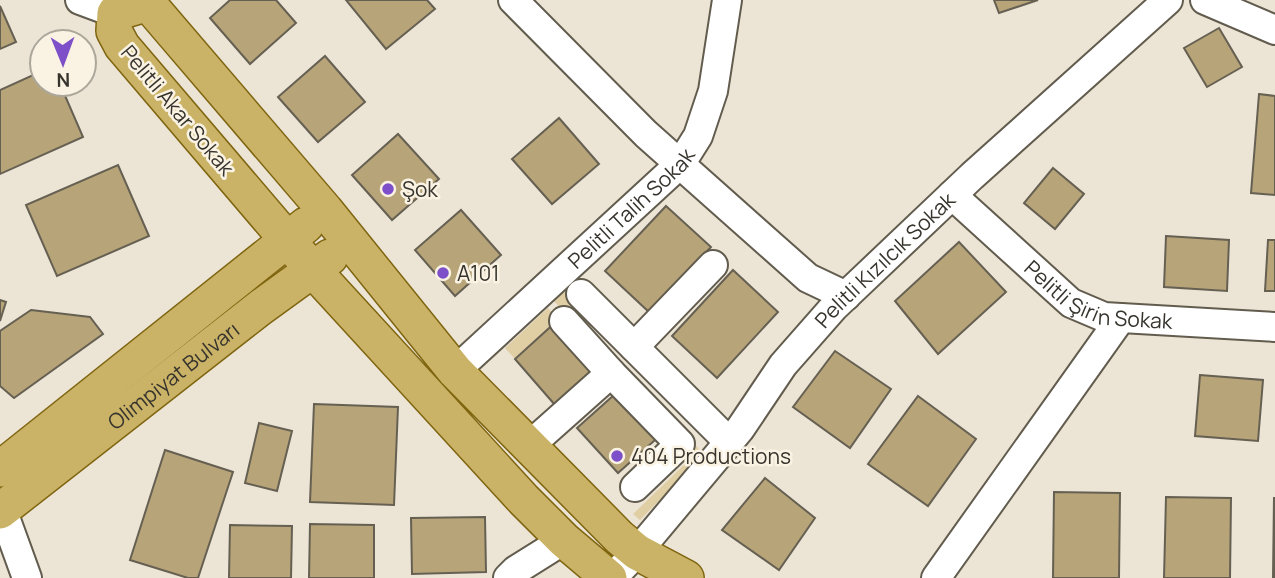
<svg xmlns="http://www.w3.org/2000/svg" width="1275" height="578" font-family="Manrope,sans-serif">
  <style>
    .green { fill: #e0cea4 }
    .building { fill: #b7a479; stroke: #666053; stroke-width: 2 }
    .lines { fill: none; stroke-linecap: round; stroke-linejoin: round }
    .minor-casing { stroke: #625c4e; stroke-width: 32 }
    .major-casing { stroke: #7f6510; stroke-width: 38 }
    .minor { stroke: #fff; stroke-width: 28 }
    .major { stroke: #cab366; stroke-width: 35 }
    .poi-dot { fill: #7d4fc8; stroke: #faf3e3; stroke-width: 2.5 }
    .labels { text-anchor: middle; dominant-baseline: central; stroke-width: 5; stroke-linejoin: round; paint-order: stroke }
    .street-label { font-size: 21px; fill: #37342e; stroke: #faf3e3 }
    .poi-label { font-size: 21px; fill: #37342e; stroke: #faf3e3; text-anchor: start }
  </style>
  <rect width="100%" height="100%" fill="#ece5d6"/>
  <!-- green -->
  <g class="green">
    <path d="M564,292L595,322L586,333L703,453L691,468L640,520L633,514L689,460L692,454L554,301Z"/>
    <path d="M548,308L558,320L515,359L505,348Z"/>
  </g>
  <!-- building -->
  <g class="building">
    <path d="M230,0H276L296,23L250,64L210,18Z"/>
    <path d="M346,0H427L435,9L386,49Z"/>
    <path d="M994,0H1038L999,13Z"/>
    <path d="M0,6L16,42L0,49Z"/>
    <path d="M1219,28L1242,67L1207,87L1184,48Z"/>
    <path d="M325,56L365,102L318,142L278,97Z"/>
    <path d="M42,71V84H60L83,137L0,174V90Z"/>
    <path d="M1259,94L1275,96V195L1251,193Z"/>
    <path d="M559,118L599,164L552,204L512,159Z"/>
    <path d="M398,134L439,179L392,220L352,175Z"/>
    <path d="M118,165L149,236L57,276L26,205Z"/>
    <path d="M1053,168L1084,194L1055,229L1024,203Z"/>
    <path d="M666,206L711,247L650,313L605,271Z"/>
    <path d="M461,210L501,255L455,296L415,250Z"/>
    <path d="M1166,236L1229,240L1227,291L1164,287Z"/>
    <path d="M1268,240H1275V291H1265Z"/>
    <path d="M959,242L1006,292L938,354L895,301Z"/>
    <path d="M733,270L778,312L717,378L672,336Z"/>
    <path d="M0,300L6,302L0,321Z"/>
    <path d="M31,310L90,317L103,334L14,398L0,386V331Z"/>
    <path d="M558,320L601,364L555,405L515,359Z"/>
    <path d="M835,351L891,389L850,448L793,407Z"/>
    <path d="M1200,375L1263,380L1258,441L1195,436Z"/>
    <path d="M624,386L664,432L618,473L577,428Z"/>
    <path d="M918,396L976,439L928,506L868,464Z"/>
    <path d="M314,404L398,407L394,505L310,502Z"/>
    <path d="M259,423L292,431L277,491L245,483Z"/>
    <path d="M165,450L233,472L198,578H188L130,560Z"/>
    <path d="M765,478L815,518L779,570L722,530Z"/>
    <path d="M1054,492L1120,493L1119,578H1053Z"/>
    <path d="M1166,497L1231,498L1230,578H1164Z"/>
    <path d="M1274,497L1275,578H1273Z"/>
    <path d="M485,517L486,572L412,574L411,518Z"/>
    <path d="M310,524L374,525V578H309Z"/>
    <path d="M230,525L292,526L291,578H229Z"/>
  </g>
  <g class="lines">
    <!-- minor casing -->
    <g class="minor-casing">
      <g id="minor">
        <path d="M80,0L115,13L106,0"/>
        <path d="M513,0L646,134L808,278L846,296"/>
        <path d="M1205,0L1275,30"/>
        <path id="s1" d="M952,195L1071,303L1104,317L1275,327"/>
        <path d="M581,294L729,442"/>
        <path d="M564,321L611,373"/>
        <path d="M634,347L713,265"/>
        <path id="s2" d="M455,371L681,163L698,136L713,91L727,0"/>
        <path d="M529,446L611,373L680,444L635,487"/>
        <path d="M2,509L27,578"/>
        <path d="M508,578L516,570L564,540"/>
        <path id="s3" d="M612,578L637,552L740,429L783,365L834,307L972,176L1168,0"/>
        <path d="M936,578L1121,318"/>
      </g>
    </g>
    <!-- major casing -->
    <g class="major-casing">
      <g id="major">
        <path d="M0,469L306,225"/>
        <path id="s4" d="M0,511L261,307L330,257"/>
        <path d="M609,578L564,540L524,500L313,270L122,46L114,31L115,13L142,5L152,8L325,210L455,371L619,537L637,552L686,578"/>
      </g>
    </g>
    <!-- minor -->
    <use href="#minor" class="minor"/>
    <!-- major -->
    <use href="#major" class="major"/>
  </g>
  <!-- markers -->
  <g class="poi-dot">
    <circle cx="388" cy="189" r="7"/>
    <circle cx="443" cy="273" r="7"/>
    <circle cx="617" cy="456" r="7"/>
  </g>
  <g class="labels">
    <!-- street labels -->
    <g class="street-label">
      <text transform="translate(178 110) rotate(50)">Pelitli Akar Sokak</text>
      <text stroke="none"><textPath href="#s2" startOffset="240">Pelitli Talih Sokak</textPath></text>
      <text stroke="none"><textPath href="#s3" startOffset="420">Pelitli Kızılcık Sokak</textPath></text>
      <text stroke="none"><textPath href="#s1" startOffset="184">Pelitli Şirin Sokak</textPath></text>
      <text stroke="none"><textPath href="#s4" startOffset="220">Olimpiyat Bulvarı</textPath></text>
    </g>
    <!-- poi labels -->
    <g class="poi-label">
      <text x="402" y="189">Şok</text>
      <text x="457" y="273">A101</text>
      <text x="631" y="456">404 Productions</text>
    </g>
  </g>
  <!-- north arrow -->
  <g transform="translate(63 63) rotate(179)"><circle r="33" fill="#faf3e3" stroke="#aca79b" stroke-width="2"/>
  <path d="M0-5L12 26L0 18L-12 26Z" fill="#7d4fc8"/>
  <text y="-10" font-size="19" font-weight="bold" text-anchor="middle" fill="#37342e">N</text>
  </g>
</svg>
